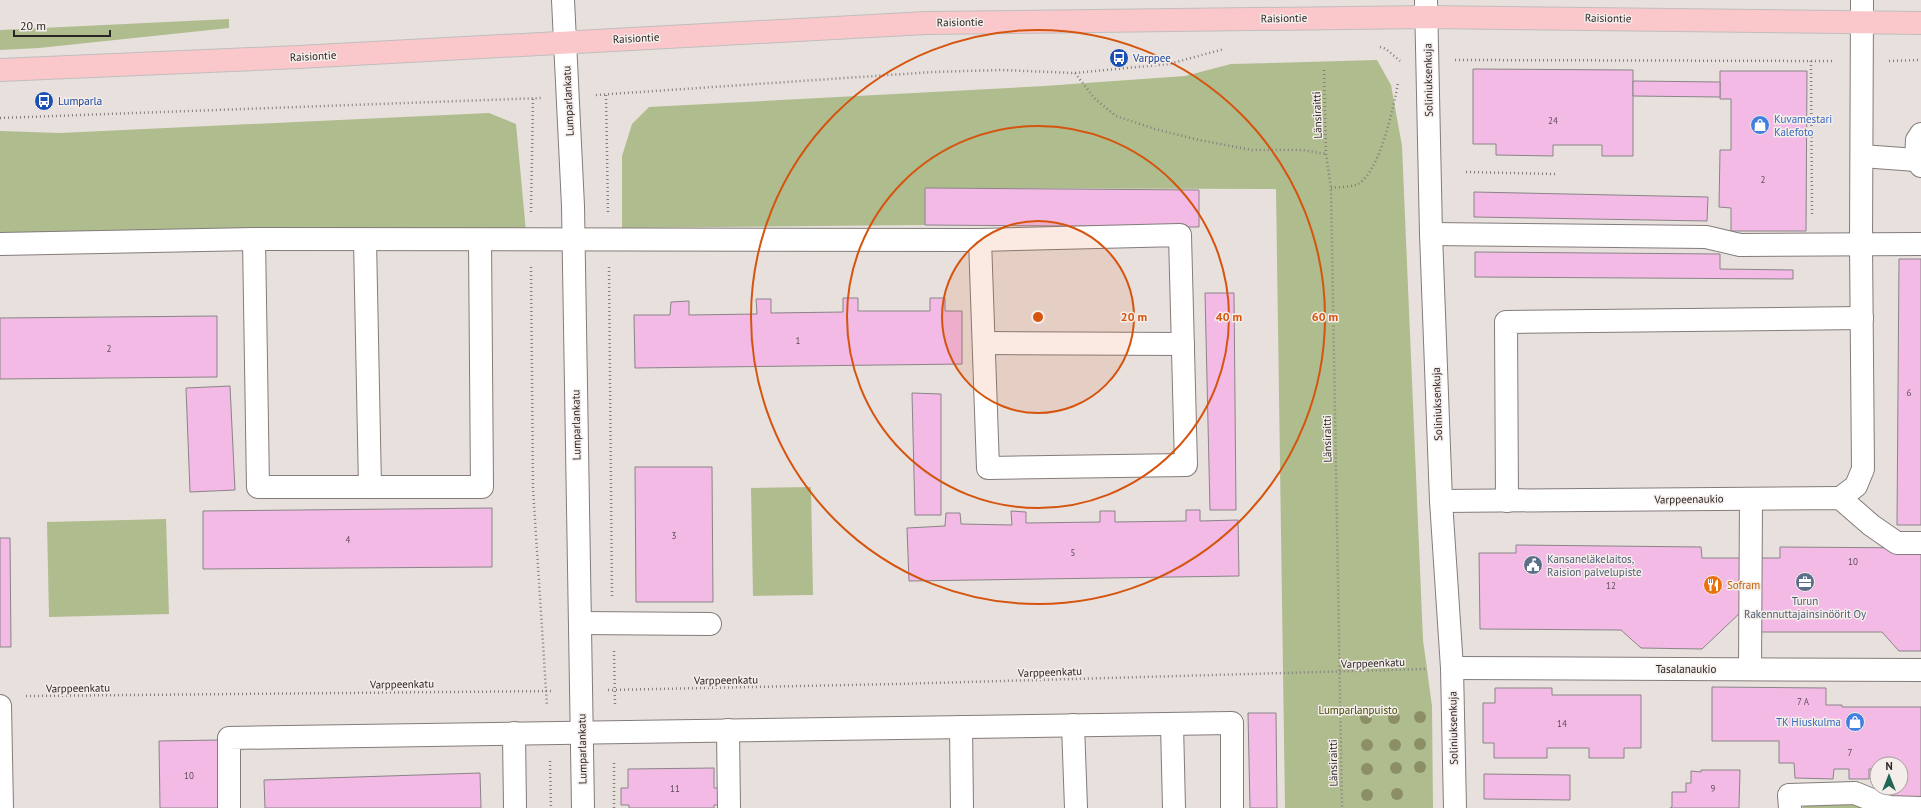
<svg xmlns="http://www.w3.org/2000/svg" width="1921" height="808" font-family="'PT Sans',sans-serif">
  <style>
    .green { fill: #afbc8e }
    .building { fill: #f2bae4; stroke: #8a8488 }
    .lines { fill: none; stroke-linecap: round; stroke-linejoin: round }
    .minor-casing { stroke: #837c7a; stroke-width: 24 }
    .major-casing { stroke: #bfbebe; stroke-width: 24 }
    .path { stroke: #837e7c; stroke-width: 2.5; stroke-dasharray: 1 3; stroke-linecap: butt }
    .minor { stroke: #fff; stroke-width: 22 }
    .major { stroke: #fac8cb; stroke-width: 22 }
    .tree { fill: #8c8f66 }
    .ring { fill: none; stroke: #d5540e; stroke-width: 2 }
    .labels { text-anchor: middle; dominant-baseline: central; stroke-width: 3; stroke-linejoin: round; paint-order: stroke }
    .number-label { font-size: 9px; fill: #5b4b55 }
    .street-label { font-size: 11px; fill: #292625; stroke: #f5edea }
    .transit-label { font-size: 11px; fill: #164399; stroke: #f5edea; text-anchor: start }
    .shop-label { font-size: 11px; fill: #366cbe; stroke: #f5edea; text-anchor: start }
    .service-label { font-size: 11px; fill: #4e5e75; stroke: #f5edea; text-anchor: start }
    .food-label { font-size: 11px; fill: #c56008; stroke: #f5edea; text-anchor: start }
    .park-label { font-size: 11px; fill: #404d04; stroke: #f5edea }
    .centre { fill: #d5540e; stroke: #f5edea; stroke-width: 2 }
    .ring-label { font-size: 12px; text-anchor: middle; font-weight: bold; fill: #d5540e; stroke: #f5edea; stroke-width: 3; stroke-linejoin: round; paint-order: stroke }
  </style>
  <rect width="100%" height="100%" fill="#e8e0dd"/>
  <!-- green -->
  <g class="green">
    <path d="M229,19V28L39,48L0,50V30Z"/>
    <path d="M1377,60L1391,85L1402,146L1423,640L1432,706L1433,808H1285L1276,189L926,188L925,225L622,228V156L632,124L649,107L1044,86L1185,76L1231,64Z"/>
    <path d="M489,113L516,124L526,232L0,238V131L60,133Z"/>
    <path d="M811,487L813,595L753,596L751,488Z"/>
    <path d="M166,519L169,614L49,617L47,522Z"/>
    <path d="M1811,800H1849L1871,808H1802Z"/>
  </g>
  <!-- building -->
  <g class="building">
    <path d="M1473,69L1633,70V156H1602V145H1553V156L1496,155V144H1473Z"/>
    <path d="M1720,71H1807L1806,231H1731V208L1719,207L1720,150H1731V99H1720Z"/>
    <path d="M1633,81L1720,82V97L1633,96Z"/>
    <path d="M925,188L1199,190V227L925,225Z"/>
    <path d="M1474,192L1708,197L1707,221L1474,217Z"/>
    <path d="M1475,252L1720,254V269L1793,270V279L1475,277Z"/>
    <path d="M1899,259H1921V525H1897Z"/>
    <path d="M1205,293H1234L1236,510H1210Z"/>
    <path d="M843,298H858V311H930V298H945V311H962V364L635,368L634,315H670L671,302L689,301V315L757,314L756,299H771V313L843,312Z"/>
    <path d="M217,316V377L0,379V318Z"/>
    <path d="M230,386L235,490L190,492L186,388Z"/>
    <path d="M912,393L941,394V515H915Z"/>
    <path d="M635,467H712L713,602H636Z"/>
    <path d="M492,508V567L203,569V511Z"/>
    <path d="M1186,510H1200V521L1238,520L1239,576L909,581L907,528L945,526L946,513H960L961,524L1012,525L1011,511L1026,512V523L1100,522V511H1115V522L1186,521Z"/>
    <path d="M0,538H10L11,647H0Z"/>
    <path d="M1516,545L1701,547L1702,558H1742V611L1702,649L1641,648L1621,630L1480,629L1479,553H1516Z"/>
    <path d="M1780,547L1921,548V651H1899L1882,632H1760V558H1780Z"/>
    <path d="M1712,687L1826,688V705H1842V707H1921V799H1883L1882,788H1901V764H1877V769H1869V779H1849V769H1834L1833,779L1795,778L1794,763H1779V741H1712Z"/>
    <path d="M1495,688H1552V695H1641V748H1624V758H1589V748H1547V758H1494V743H1483V703H1495Z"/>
    <path d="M1248,713H1276L1277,808H1250Z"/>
    <path d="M218,740L219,808H160L159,741Z"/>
    <path d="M714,768V788H721L722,805H714V808H629V805H621V788H628V769Z"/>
    <path d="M1701,770H1740L1739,808H1670L1672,807V792H1686V783H1691V771L1701,772Z"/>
    <path d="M480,773L481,808H265L264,780Z"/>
    <path d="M1484,774L1570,775V800L1484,799Z"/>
  </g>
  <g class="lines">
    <!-- minor casing -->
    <g class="minor-casing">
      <g id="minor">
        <path d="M563,0L573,206L583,808"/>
        <path d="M1426,0L1431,234L1441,501L1452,668L1455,808"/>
        <path d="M1921,134L1917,140L1916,160L1921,166"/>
        <path d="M1862,156L1916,160"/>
        <path d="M1431,234L1706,237L1740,245L1921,244"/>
        <path d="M254,239L258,487H482L480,241"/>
        <path d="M365,240L370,487"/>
        <path d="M0,244L254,239L980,240L1180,235L1186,465L988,468L980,240"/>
        <path d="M984,343L1183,344"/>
        <path d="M1840,498L1856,486L1863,469L1861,245L1862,0"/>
        <path d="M1441,501L1840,498L1871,525L1897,543H1921"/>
        <path d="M1507,501L1506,322L1862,318"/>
        <path d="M580,623L710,624"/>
        <path d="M1452,668L1921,670"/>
        <path d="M1750,669L1751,499"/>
        <path d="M0,706L2,808"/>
        <path d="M1172,724L1174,808"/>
        <path d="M1073,725L1076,808"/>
        <path d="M961,727L962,808"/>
        <path d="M728,730L729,808"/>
        <path d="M514,733L515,808"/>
        <path d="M229,808V738L1232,723V808"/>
        <path d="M1790,808L1789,795L1855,793L1889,807L1921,808"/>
      </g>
    </g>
    <!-- major casing -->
    <g class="major-casing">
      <path id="major" d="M0,70L299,57L926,23L1427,17L1921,23"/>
    </g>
    <!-- path -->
    <g class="path">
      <path d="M1380,47L1386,49L1400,61"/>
      <path d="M1455,60L1834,61"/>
      <path d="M1811,61L1812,216"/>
      <path d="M1889,61L1921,60"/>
      <path d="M1324,70L1326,154L1331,188L1342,808"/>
      <path d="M1075,73L1095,99L1116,116L1155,129L1199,140L1252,150H1302L1326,154"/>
      <path d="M596,95L933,72L1001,70L1074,73L1169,64L1224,49"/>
      <path d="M606,95L608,212"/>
      <path d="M0,118L541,98"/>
      <path d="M1466,172L1555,174"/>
      <path d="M1331,188C1338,187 1348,187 1356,185C1379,176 1394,106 1398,83"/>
      <path d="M531,212L533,99"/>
      <path d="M531,267L533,489L547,706"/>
      <path d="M609,267L612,596"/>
      <path d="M614,651L615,706"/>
      <path d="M608,690L897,684L1425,669"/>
      <path d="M26,696L553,691"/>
      <path d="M550,761L551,808"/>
      <path d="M614,808V761"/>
    </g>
    <!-- minor -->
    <use href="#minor" class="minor"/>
    <!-- major -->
    <use href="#major" class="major"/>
  </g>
  <!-- trees -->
  <g class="tree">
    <circle cx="1420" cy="717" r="6"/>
    <circle cx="1366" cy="718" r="6"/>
    <circle cx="1394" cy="718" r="6"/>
    <circle cx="1420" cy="744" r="6"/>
    <circle cx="1367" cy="745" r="6"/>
    <circle cx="1395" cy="745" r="6"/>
    <circle cx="1420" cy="767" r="6"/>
    <circle cx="1396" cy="768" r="6"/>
    <circle cx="1367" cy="769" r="6"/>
    <circle cx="1397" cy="794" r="6"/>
    <circle cx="1367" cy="795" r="6"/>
  </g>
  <!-- distance rings -->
  <circle cx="1038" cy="317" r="96" fill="#d5540e" fill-opacity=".12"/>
  <g class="ring">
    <circle cx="1038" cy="317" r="96"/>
    <circle cx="1038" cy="317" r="191"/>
    <circle cx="1038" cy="317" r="287"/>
  </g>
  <!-- icons -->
  <defs>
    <g id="bus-disc" transform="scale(1)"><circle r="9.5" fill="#1a4fb4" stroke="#f5edea"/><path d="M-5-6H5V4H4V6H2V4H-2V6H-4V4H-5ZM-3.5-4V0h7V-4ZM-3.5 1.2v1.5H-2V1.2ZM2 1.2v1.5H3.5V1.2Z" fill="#fff"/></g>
    <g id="shop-disc" transform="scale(1)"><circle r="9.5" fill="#3f7fe0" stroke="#f5edea"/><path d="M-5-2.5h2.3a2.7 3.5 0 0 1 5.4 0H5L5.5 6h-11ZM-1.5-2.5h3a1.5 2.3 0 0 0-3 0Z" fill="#fff"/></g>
    <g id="civic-disc" transform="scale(1)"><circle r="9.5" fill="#5c6f8a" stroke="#f5edea"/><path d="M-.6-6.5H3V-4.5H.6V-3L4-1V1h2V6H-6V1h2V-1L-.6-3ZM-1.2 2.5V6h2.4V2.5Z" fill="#fff"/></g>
    <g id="office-disc" transform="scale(1)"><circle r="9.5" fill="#5c6f8a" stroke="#f5edea"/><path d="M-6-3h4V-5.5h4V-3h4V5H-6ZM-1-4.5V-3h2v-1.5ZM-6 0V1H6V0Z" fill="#fff"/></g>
    <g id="restaurant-disc" transform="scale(1)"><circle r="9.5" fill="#e8710a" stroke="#f5edea"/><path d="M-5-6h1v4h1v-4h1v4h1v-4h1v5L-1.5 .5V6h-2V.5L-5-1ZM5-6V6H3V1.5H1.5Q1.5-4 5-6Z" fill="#fff"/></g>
  </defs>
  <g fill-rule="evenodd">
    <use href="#bus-disc" x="1119" y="58"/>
    <use href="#bus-disc" x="44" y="101"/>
    <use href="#shop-disc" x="1760" y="125"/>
    <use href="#civic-disc" x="1533" y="565"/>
    <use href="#office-disc" x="1805" y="582"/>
    <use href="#restaurant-disc" x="1713" y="585"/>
    <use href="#shop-disc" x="1855" y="722"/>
  </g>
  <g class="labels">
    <!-- number labels -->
    <g class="number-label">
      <text x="1553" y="120">24</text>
      <text x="1763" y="179">2</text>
      <text x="798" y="340">1</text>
      <text x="109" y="348">2</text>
      <text x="1909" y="392">6</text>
      <text x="674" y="535">3</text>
      <text x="348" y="539">4</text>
      <text x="1073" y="552">5</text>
      <text x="1853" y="561">10</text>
      <text x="1611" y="585">12</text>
      <text x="1803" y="701">7 A</text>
      <text x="1562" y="723">14</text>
      <text x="1850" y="752">7</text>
      <text x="189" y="775">10</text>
      <text x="675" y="788">11</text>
      <text x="1713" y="788">9</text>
    </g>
    <!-- street labels -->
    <g class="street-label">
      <text transform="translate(1284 18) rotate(-1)">Raisiontie</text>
      <text transform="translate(1608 18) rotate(1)">Raisiontie</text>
      <text transform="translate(960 22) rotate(-1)">Raisiontie</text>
      <text transform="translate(636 38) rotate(-3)">Raisiontie</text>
      <text transform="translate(313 56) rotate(-3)">Raisiontie</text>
      <text transform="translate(1428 80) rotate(-91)">Soliniuksenkuja</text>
      <text transform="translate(568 101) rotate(-93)">Lumparlankatu</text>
      <text transform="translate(1317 115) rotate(-92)">Länsiraitti</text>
      <text transform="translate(1437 404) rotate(-92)">Soliniuksenkuja</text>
      <text transform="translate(576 425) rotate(-91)">Lumparlankatu</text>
      <text transform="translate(1327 439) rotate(-91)">Länsiraitti</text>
      <text transform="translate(1689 499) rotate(-1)">Varppeenaukio</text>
      <text transform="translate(1373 663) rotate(-2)">Varppeenkatu</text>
      <text x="1686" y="669">Tasalanaukio</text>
      <text transform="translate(1050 672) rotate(-2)">Varppeenkatu</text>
      <text transform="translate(726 680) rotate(-1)">Varppeenkatu</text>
      <text transform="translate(402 684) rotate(-1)">Varppeenkatu</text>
      <text transform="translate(78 688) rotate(-1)">Varppeenkatu</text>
      <text transform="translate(1453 728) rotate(-91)">Soliniuksenkuja</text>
      <text transform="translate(582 749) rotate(-91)">Lumparlankatu</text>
      <text transform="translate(1333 763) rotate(-91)">Länsiraitti</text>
    </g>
    <!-- transit labels -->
    <g class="transit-label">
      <text x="1133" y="58">Varppee</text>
      <text x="58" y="101">Lumparla</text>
    </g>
    <!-- shop labels -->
    <g class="shop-label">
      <text x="1774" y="119">Kuvamestari<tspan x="1774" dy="13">Kalefoto</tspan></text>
      <text x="1841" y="722" text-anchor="end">TK Hiuskulma</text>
    </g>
    <!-- service labels -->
    <g class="service-label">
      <text x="1547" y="559">Kansaneläkelaitos,<tspan x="1547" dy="13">Raision palvelupiste</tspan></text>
      <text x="1805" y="601" text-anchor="middle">Turun<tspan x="1805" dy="13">Rakennuttajainsinöörit Oy</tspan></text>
    </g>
    <!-- food labels -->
    <g class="food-label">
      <text x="1727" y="585">Sofram</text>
    </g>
    <!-- park labels -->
    <g class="park-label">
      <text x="1358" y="710">Lumparlanpuisto</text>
    </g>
  </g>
  <circle cx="1038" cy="317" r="6" class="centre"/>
  <g class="ring-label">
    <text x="1134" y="321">20 m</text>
    <text x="1229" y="321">40 m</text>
    <text x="1325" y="321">60 m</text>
  </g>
  <!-- north arrow -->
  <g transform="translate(1889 776)"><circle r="19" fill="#f5edea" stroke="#a39d9b"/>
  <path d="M0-3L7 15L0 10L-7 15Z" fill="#216557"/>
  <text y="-6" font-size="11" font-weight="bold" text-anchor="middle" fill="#292625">N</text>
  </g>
  <!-- scale -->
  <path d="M14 30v6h96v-6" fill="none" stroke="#292625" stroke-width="2"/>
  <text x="20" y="30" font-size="12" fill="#292625" stroke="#f5edea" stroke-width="3" paint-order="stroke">20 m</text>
</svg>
